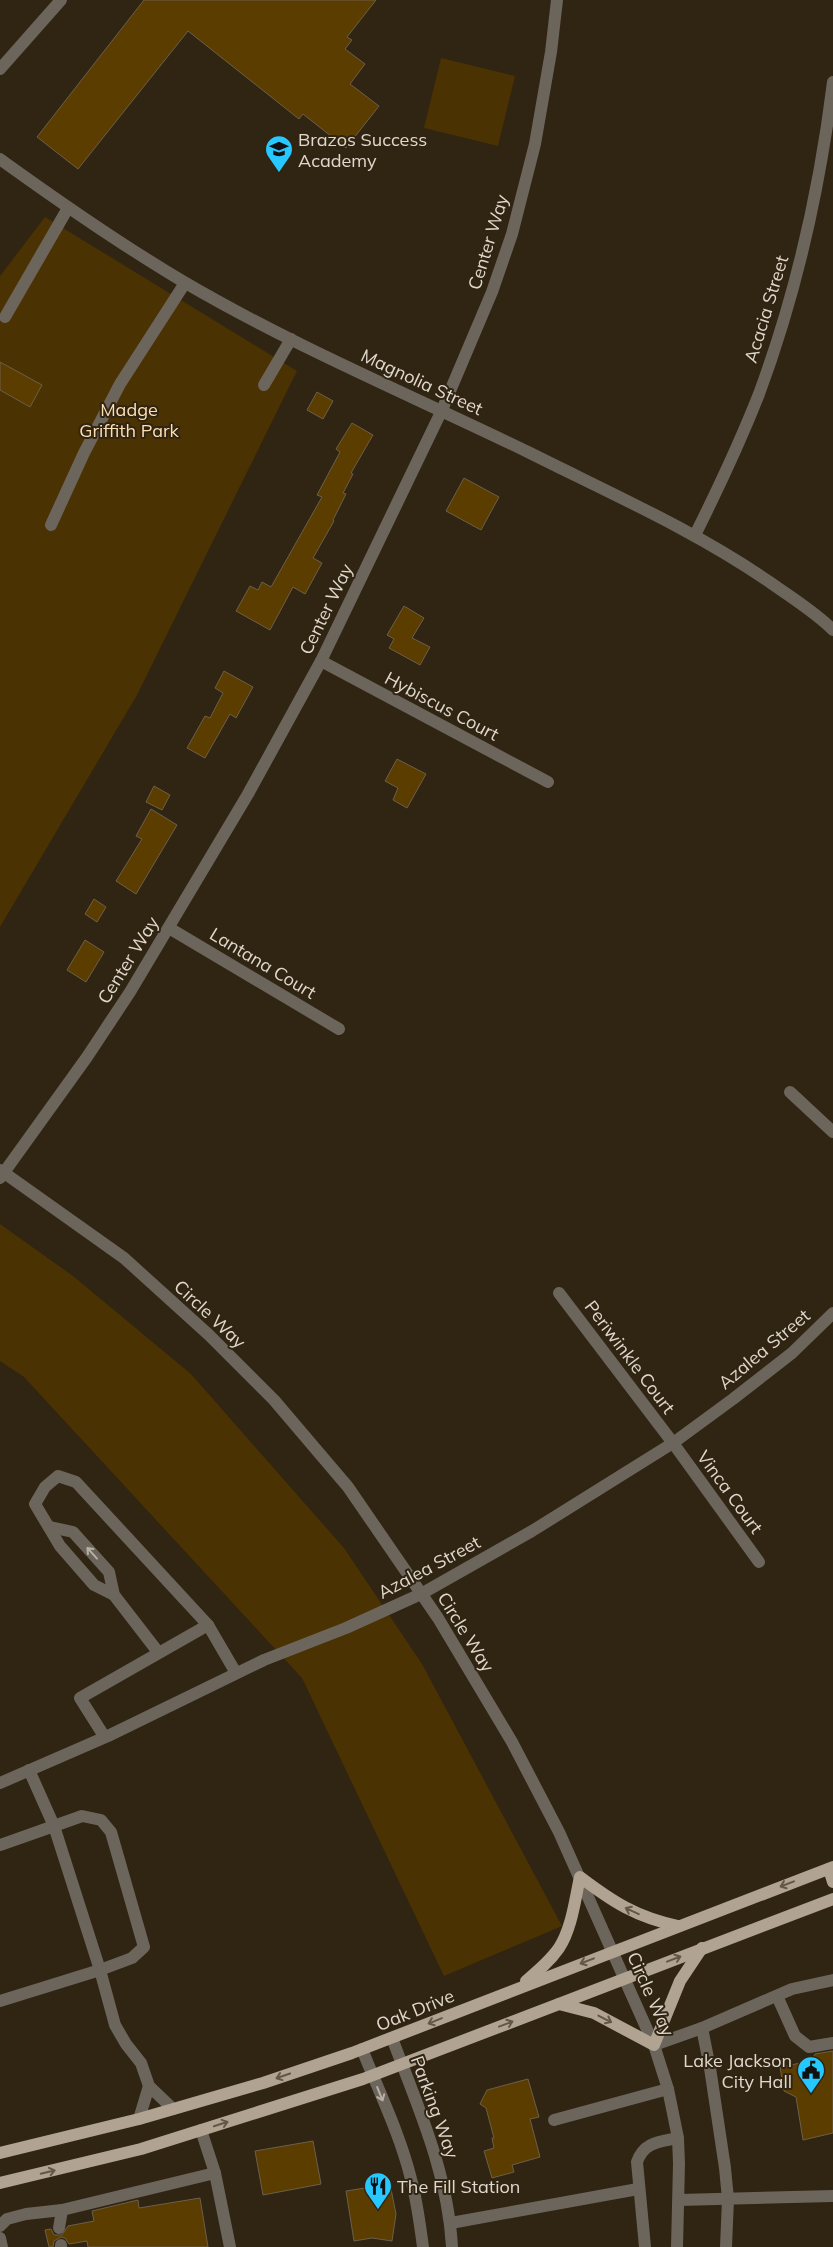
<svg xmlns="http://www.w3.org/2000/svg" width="833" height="2247" font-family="Mulish,sans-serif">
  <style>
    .green { fill: #4a3202 }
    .building { fill: #5c3d00; stroke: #6c5f4b }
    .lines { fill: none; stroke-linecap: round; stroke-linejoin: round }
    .minor { stroke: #6b655c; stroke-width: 12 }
    .major { stroke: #b0a391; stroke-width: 12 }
    .oneway { stroke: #b7b0a5 }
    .oneway2 { stroke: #635745 }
    .labels { text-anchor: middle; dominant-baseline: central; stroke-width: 4; stroke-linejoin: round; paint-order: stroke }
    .poi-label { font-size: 18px; fill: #e0d8cd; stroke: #302412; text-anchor: start }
    .street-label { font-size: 18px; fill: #e0d8cd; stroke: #302412 }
    .park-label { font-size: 18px; fill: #fddfb2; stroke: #302412 }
  </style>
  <rect width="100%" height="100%" fill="#302412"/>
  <!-- green -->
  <g class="green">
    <path d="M441,58L515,76L498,146L424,128Z"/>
    <path d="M45,217L297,371L137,695L0,927V276Z"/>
    <path d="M0,1224L73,1276L191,1374L344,1548L422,1664L562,1926L444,1976L302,1678L24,1377L0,1361Z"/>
  </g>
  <!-- building -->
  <g class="building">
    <path d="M144,0H376L347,37L352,40L345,49L365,64L350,84L379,106L346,148L303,114L299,119L188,31L78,169L37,137Z"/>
    <path d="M0,362L42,385L30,407L0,390Z"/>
    <path d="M317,392L333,401L323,419L307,410Z"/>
    <path d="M352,423L373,435L351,473L353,474L343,493L346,494L333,520L334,521L313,558L322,563L305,594L293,587L270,630L236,611L250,586L258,590L262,582L271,587L322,497L317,495L340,452L336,449Z"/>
    <path d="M464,478L499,497L481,530L446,511Z"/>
    <path d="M404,606L424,618L412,638L430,647L420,665L389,648L394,639L387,635Z"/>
    <path d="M224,671L253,687L236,718L230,714L205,758L187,748L205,716L210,718L223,693L215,688Z"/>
    <path d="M397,759L426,774L407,808L393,800L398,788L385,781Z"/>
    <path d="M154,786L170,795L162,810L146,802Z"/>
    <path d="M151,809L177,825L136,894L116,881L142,839L136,836Z"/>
    <path d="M94,899L106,907L97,922L85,914Z"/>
    <path d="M85,940L104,952L86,982L67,970Z"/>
    <path d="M833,2051V2133L803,2140L796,2097L784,2091L780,2067L811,2061L815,2054Z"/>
    <path d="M528,2079L539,2117L530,2119L540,2157L512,2165L514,2172L492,2178L484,2151L494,2148L492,2138H494L486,2108L480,2104L487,2090Z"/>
    <path d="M313,2141L321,2184L263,2195L255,2151Z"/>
    <path d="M390,2184L396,2214L392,2241L372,2238L354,2241L346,2191Z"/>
    <path d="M200,2198L208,2247H88L87,2241L69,2244L65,2238L61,2237L54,2241L53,2247H49L45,2230L51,2229L54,2235H62L68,2226L94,2221L92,2211L138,2200L139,2208Z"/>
  </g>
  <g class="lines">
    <!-- minor -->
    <g class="minor">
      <path d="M0,69L61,0"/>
      <path d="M0,159C61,203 120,244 184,282C295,347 415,397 530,453C612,494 696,531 771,583C792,598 815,612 833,630"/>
      <path d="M5,317L68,208"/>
      <path d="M264,385L291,339"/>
      <path d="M51,525L84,453L120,384L185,283"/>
      <path d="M695,535C718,489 740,442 759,394C796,294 820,187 833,82"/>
      <path d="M321,661L548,782"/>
      <path d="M169,928L339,1029"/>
      <path d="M790,1092L833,1132"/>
      <path d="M0,1170L124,1258L209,1335L274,1400L348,1487L438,1618L512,1742L559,1832L654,2045L668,2089L678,2138L679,2164L677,2247"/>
      <path d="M0,1178L87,1057L130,992L248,794L321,661L442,410L492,292L512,234L535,144L551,52L557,0"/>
      <path d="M559,1293L673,1443L759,1562"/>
      <path d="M50,1527L73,1532L109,1572L114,1595L158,1652"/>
      <path d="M208,1625L236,1673"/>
      <path d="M104,1736L80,1698L208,1625L76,1482L58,1476L45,1487L35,1504L60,1546L94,1585L114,1595"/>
      <path d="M29,1770L54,1826L82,1816L101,1820L111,1832L144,1947L132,1958L100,1970L115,2025L126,2044L141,2063L149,2086L173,2109"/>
      <path d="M0,1783L108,1736L264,1660L346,1628L421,1594L532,1531L673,1443L733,1399L792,1353L833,1313"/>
      <path d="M0,1845L54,1826L100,1970L0,2001"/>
      <path d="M777,1996L795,2036L809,2047L833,2043"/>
      <path d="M702,2028L710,2068L725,2168L728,2199L726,2247"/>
      <path d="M392,2038C418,2107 448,2173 452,2247"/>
      <path d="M654,2045L702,2028L792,1989L833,1980"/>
      <path d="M362,2049C379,2092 400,2134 411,2179C417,2201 420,2224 423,2247"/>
      <path d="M139,2119L149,2086"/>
      <path d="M554,2120L668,2089"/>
      <path d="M201,2130L215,2173"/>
      <path d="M679,2200L833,2196"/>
      <path d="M451,2223L638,2189"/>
      <path d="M0,2226L7,2219L26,2214L62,2210L215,2173L230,2247"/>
      <path d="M59,2228L62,2210"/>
      <path d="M0,2238L2,2247"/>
      <path d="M61,2247V2245"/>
      <path d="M645,2247L637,2162C644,2142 659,2142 678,2138"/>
    </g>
    <!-- major -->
    <g class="major">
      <path d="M829,1869L833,1882"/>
      <path d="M526,1981C538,1971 550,1961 559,1948C572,1928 575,1899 580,1877C613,1902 636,1917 678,1926"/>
      <path d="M559,2004L594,2013L654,2045L680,1981L702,1948"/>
      <path d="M0,2153L139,2119L263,2083L352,2053L833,1867"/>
      <path d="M0,2183L141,2149L363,2079L833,1899"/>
    </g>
  </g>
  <!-- one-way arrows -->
  <defs><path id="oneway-shaft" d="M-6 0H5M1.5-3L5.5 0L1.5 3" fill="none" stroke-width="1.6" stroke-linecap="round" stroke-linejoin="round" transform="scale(1.25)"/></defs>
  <g class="oneway">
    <use href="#oneway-shaft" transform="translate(92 1553) rotate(-132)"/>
    <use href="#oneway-shaft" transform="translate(380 2094) rotate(68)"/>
  </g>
  <g class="oneway2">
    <use href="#oneway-shaft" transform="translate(787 1884) rotate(159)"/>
    <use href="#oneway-shaft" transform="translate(632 1911) rotate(-155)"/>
    <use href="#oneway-shaft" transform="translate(674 1959) rotate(-21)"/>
    <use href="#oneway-shaft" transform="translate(587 1961) rotate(159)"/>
    <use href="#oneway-shaft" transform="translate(605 2019) rotate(27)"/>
    <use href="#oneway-shaft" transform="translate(435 2021) rotate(158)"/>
    <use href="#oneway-shaft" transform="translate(506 2024) rotate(-21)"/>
    <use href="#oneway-shaft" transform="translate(283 2076) rotate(161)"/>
    <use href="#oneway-shaft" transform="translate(221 2124) rotate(-18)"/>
    <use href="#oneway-shaft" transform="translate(48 2172) rotate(-14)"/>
  </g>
  <!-- icons -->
  <defs>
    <g id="school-pin" transform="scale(1.4375)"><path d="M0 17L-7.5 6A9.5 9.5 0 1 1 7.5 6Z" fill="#27c8ff" stroke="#302412"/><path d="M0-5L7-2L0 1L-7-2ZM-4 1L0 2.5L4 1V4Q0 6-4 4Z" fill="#111"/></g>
    <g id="civic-pin" transform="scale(1.4375)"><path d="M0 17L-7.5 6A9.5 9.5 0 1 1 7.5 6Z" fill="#27c8ff" stroke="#302412"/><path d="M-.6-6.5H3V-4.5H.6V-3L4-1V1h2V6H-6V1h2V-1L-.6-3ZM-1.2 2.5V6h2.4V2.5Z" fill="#111"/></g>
    <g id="restaurant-pin" transform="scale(1.4375)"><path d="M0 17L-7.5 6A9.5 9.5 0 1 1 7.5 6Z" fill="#27c8ff" stroke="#302412"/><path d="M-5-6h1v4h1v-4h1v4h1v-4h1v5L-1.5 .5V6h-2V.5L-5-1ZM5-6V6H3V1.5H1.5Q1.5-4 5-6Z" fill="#111"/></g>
  </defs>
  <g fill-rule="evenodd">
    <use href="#school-pin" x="279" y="149"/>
    <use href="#civic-pin" x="811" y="2070"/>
    <use href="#restaurant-pin" x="378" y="2186"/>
  </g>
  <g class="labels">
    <!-- poi labels -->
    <g class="poi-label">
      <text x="298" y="139">Brazos Success<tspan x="298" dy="21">Academy</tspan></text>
      <text x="792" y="2060" text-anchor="end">Lake Jackson<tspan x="792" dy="21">City Hall</tspan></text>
      <text x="397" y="2186">The Fill Station</text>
    </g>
    <!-- street labels -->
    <g class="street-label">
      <text transform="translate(488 242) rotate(-73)">Center Way</text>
      <text transform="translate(766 309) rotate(-73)">Acacia Street</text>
      <text transform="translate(422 382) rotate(25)">Magnolia Street</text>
      <text transform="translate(326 609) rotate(-64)">Center Way</text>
      <text transform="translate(442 706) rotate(28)">Hybiscus Court</text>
      <text transform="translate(128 960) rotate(-58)">Center Way</text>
      <text transform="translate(263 963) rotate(31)">Lantana Court</text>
      <text transform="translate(210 1314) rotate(43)">Circle Way</text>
      <text transform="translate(764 1349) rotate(-40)">Azalea Street</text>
      <text transform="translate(630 1357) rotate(53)">Periwinkle Court</text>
      <text transform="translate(730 1492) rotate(54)">Vinca Court</text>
      <text transform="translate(429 1567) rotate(-28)">Azalea Street</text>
      <text transform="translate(466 1632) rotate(58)">Circle Way</text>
      <text transform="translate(651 1994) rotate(66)">Circle Way</text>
      <text transform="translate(415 2010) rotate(-22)">Oak Drive</text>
      <text transform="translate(435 2107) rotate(70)">Parking Way</text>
    </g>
    <!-- park labels -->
    <g class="park-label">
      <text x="129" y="409">Madge<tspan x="129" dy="21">Griffith Park</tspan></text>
    </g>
  </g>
</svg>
